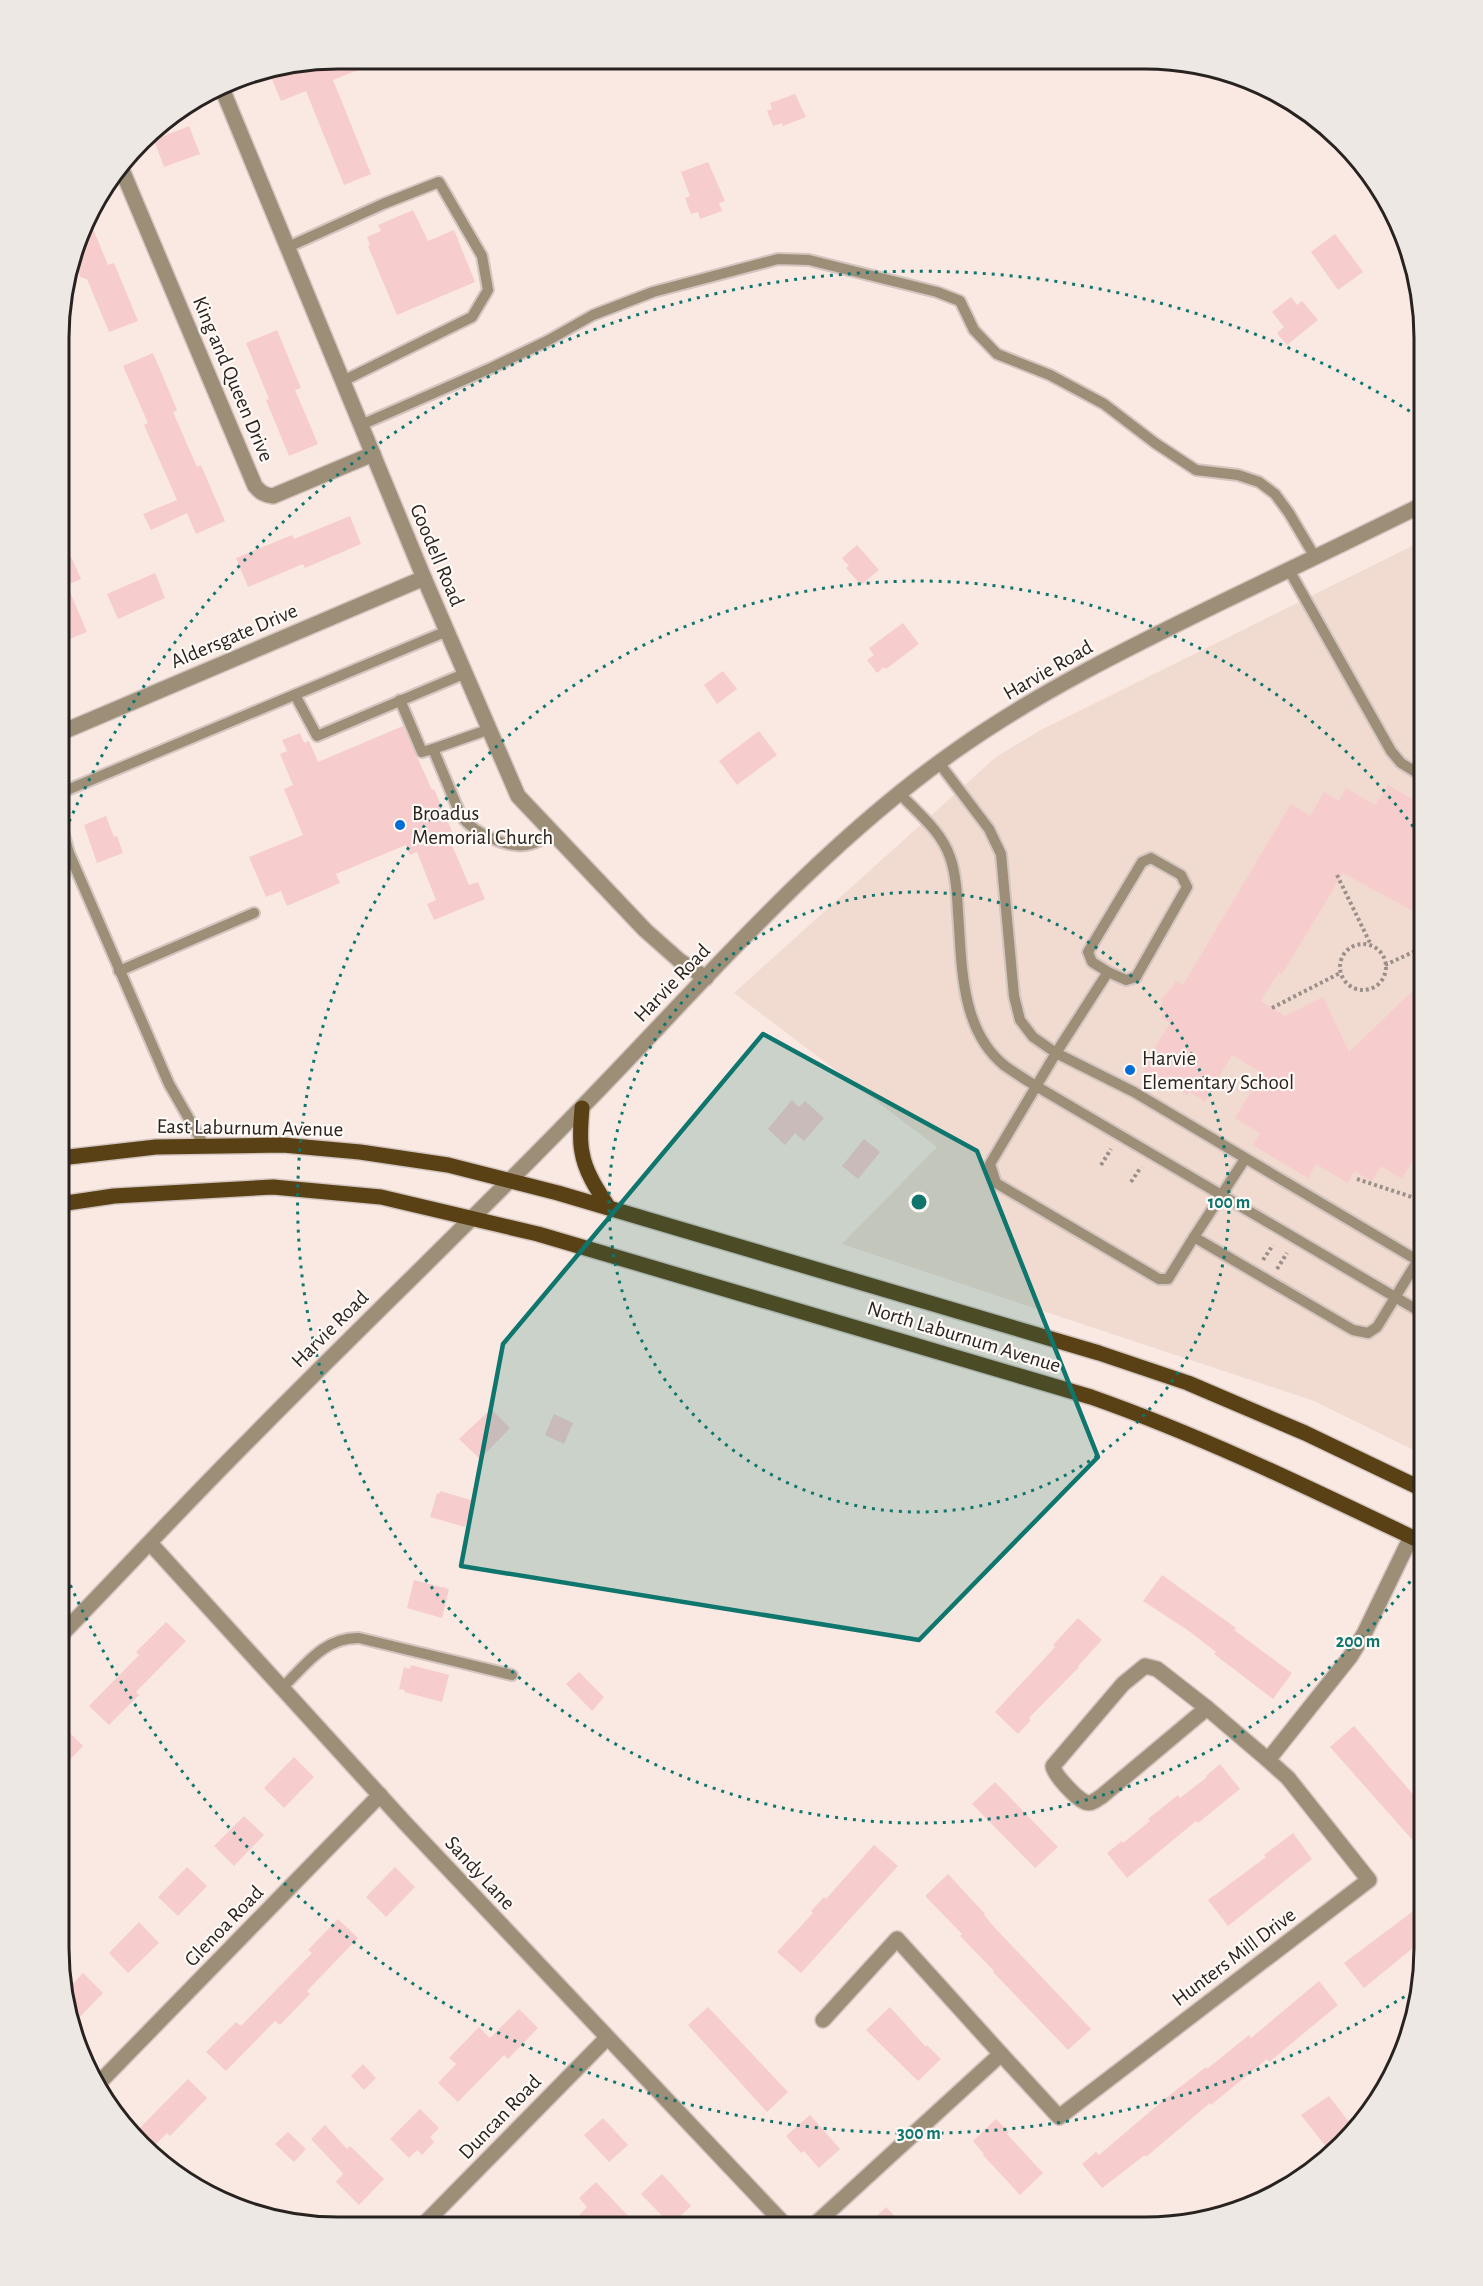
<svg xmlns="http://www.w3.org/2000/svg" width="1483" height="2286" font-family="'Alegreya Sans',sans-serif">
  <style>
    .built { fill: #f1dacf }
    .building { fill: #f7cccd }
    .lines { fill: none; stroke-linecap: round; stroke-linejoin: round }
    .service-casing { stroke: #d3c5bf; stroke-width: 14 }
    .minor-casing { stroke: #d3c5bf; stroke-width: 18 }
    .tertiary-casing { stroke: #d3c5bf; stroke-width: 18 }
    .primary-casing { stroke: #d3c5bf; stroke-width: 18 }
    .path { stroke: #9a8f8a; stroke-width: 4; stroke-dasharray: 3 3; stroke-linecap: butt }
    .service { stroke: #9d8e78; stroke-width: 10 }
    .minor { stroke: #9d8e78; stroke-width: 15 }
    .tertiary { stroke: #9d8e78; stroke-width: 15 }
    .primary { stroke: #5a4115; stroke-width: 15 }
    .marked { fill: #0f766e; fill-opacity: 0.2; stroke: #0f766e; stroke-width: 4.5; stroke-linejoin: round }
    .ring { fill: none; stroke: #0f766e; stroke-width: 3; stroke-dasharray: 3 6 }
    .poi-dot { fill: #006ed6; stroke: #fff9f6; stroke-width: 2 }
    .labels { text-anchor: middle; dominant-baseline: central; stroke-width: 4.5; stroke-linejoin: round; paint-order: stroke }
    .street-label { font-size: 21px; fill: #282320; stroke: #fff9f6 }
    .poi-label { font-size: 21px; fill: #282320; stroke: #fff9f6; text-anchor: start }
    .rim { fill: none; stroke: #282320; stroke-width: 3 }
    .centre { fill: #0f766e; stroke: #fff9f6; stroke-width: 3 }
    .ring-label { font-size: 18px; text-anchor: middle; font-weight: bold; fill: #0f766e; stroke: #fff9f6; stroke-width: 4.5; stroke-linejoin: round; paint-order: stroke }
  </style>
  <rect width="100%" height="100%" fill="#f9e9e2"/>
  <!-- built -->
  <path class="built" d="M1424,540V1455L1314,1401L842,1244L937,1147L734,993L996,757L1039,731Z"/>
  <!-- building -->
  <g class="building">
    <path d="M338,58L386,59L333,80L371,174L344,185L306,91L281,101L269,72Z"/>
    <path d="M795,94L806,117L783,126L782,123L773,126L767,111L772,109L770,103Z"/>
    <path d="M189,126L200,154L164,167L154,140Z"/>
    <path d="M708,162L725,201L719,203L722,211L700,219L698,212L691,214L685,198L690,196L681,172Z"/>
    <path d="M413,210L428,241L454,230L475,282L397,315L368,246L370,245L367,237L381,231L378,225Z"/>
    <path d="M87,214L108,265L114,263L138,321L109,332L87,279L80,277L74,260Z"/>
    <path d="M1335,234L1363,272L1338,290L1311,252Z"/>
    <path d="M1291,297L1297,305L1302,301L1318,320L1287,345L1277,333L1284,327L1272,312Z"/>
    <path d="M277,330L301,388L295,390L318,444L289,456L266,400L269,399L246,343Z"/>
    <path d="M153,353L177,410L173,412L197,467L201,465L225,521L196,534L187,513L151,530L143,514L177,500L144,425L148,423L123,366Z"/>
    <path d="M350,516L361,544L305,568L303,564L248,587L236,558L292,535L294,539Z"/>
    <path d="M61,535L81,579L67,585L87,632L60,643Z"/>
    <path d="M857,545L879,570L861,585L846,568L849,566L842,558Z"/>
    <path d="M155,573L165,598L118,619L107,594Z"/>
    <path d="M903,623L919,644L886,669L884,667L877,673L867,660L874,655L869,648Z"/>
    <path d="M723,671L737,689L717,704L704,685Z"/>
    <path d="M403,726L432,790L434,789L454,836L449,838L469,885L478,882L485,899L434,920L427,904L436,900L417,852L410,855L406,845L336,874L340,883L287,906L281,891L266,897L249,857L303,835L284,789L293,785L280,754L287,751L282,740L300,733L304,743L309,741L318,762Z"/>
    <path d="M759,731L777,755L737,785L719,761Z"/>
    <path d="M1388,785L1424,806V917L1343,873L1282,974L1279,972L1261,1000L1262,1002L1285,1016L1323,997L1349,1052L1424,980V1141L1402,1179L1381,1166L1372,1181L1354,1171L1348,1183L1316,1164L1308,1178L1253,1145L1260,1133L1235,1118L1262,1073L1232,1055L1205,1101L1189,1092L1187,1095L1161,1079L1142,1076L1146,1057H1149L1170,1023L1161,1017L1165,1012L1160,1008L1163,1002L1160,1000L1171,989L1176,981L1183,985L1291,804L1310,816L1324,792L1339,801L1346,788L1375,805Z"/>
    <path d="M106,816L114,837L117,836L123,853L97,863L84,825Z"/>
    <path d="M792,1100L799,1107L805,1101L824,1118L804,1141L795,1133L785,1145L768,1129Z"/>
    <path d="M864,1139L880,1152L858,1179L842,1166Z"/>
    <path d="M491,1409L510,1428L480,1459L459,1439Z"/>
    <path d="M554,1414L573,1423L564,1444L545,1435Z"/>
    <path d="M440,1491L471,1500L473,1502L465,1527L430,1517L437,1493L439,1494Z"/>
    <path d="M1162,1575L1236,1628L1234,1630L1292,1673L1273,1699L1214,1654L1216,1652L1189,1631L1143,1601Z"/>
    <path d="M414,1580L449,1589L442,1618L407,1608Z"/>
    <path d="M1078,1618L1102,1640L1078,1666L1079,1667L1029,1718L1031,1720L1018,1734L995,1712L1055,1647L1053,1645Z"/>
    <path d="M166,1622L186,1641L136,1692L139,1695L109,1725L89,1706L139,1655L136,1652Z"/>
    <path d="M411,1665L449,1675L442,1702L404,1692L405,1690L399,1689L404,1667L410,1669Z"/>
    <path d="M579,1672L604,1697L592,1711L566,1684Z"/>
    <path d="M59,1722L83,1746L59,1771Z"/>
    <path d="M1354,1726L1424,1807V1853L1330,1747Z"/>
    <path d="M294,1757L314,1777L284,1808L264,1788Z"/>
    <path d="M1220,1764L1240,1789L1198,1823L1196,1821L1127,1878L1107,1853L1122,1841L1123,1843L1150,1821L1148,1819L1178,1795L1180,1798L1207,1777L1206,1776Z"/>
    <path d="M995,1782L1058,1847L1035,1868L972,1804Z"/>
    <path d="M244,1816L264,1835L234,1866L214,1846Z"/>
    <path d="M1293,1833L1312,1859L1228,1926L1208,1900L1266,1857L1264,1855Z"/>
    <path d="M874,1845L898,1866L801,1973L777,1952L813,1913L811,1911L824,1897L826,1899Z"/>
    <path d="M187,1867L207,1886L178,1916L158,1897Z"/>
    <path d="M395,1867L415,1887L386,1917L366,1897Z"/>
    <path d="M948,1874L985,1914L984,1915L996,1929L1091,2029L1068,2050L993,1972L994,1971L960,1936L962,1934L925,1896Z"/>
    <path d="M1424,1903V1939L1364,1988L1344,1963Z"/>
    <path d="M338,1919L358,1938L307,1991L310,1994L280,2025L275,2021L226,2071L206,2052L236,2022L241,2026L312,1953L308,1950Z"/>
    <path d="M139,1922L159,1943L128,1973L109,1953Z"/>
    <path d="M83,1973L103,1993L74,2023L67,1990Z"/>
    <path d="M1319,1981L1338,2005L1269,2062L1267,2059L1211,2105L1210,2103L1146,2157L1145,2155L1102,2188L1082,2164L1096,2152L1099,2155L1166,2098L1206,2067L1207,2069L1249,2035L1251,2038Z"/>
    <path d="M708,2007L788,2092L767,2112L688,2025Z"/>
    <path d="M890,2007L926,2047L927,2045L941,2059L918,2081L866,2030Z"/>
    <path d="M519,2009L538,2028L508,2059L504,2055L458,2102L438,2083L456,2064L449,2058L479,2027L490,2038Z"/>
    <path d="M363,2064L376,2078L364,2090L351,2076Z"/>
    <path d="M188,2079L207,2098L170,2136L167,2133L149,2151L133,2135Z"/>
    <path d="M1329,2096L1355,2130L1331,2153L1301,2115Z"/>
    <path d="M420,2109L439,2128L430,2137L434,2142L422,2155L417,2150L409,2158L390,2139Z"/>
    <path d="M810,2115L840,2149L819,2168L804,2151L801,2153L786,2136Z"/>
    <path d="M603,2118L628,2145L609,2162L584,2135Z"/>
    <path d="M996,2119L1009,2132L1007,2134L1043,2173L1020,2195L983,2155L984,2154L973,2141Z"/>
    <path d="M325,2125L347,2149L350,2146L384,2179L359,2205L336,2182L343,2174L341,2171L311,2139Z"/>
    <path d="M288,2132L306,2149L294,2162L275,2144Z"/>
    <path d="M662,2174L691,2206L671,2225L641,2194Z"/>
    <path d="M596,2182L629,2217L619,2226H569L587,2207L579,2198Z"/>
    <path d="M886,2207L905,2227H866Z"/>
  </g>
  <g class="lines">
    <!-- service casing -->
    <g class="service-casing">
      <g id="service">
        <path d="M288,247L383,204L439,182L482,256L488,290L472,317L343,381"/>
        <path d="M361,425L491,368L547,341L593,315L653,292L778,259L809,260L937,292L960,301L974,330L997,354L1050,375L1104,404L1155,443L1196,470L1238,475L1259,482L1275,494L1289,513L1315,557"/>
        <path d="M1289,570L1391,751L1401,763L1424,777"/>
        <path d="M295,695L317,736L466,673"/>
        <path d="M400,700L422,752L433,749"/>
        <path d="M490,729L433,749L461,816C475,834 509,850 531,844C539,842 546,837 552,833"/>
        <path d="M939,763L989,829L1001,854L1014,996L1020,1020L1033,1037L1056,1053L1134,1092L1422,1263"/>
        <path d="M60,793L447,631"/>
        <path d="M899,793C918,813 941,831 950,857C956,874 957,894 958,912C962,965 960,1030 1005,1066C1015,1073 1026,1080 1036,1086L1424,1314"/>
        <path d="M60,821L69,853L169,1084L204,1145"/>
        <path d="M119,971L254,913"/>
        <path d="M1108,972L1126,980L1136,977L1187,887L1181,875L1151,858L1142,862L1088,952L1092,962L1108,972L1056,1053L990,1164L996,1183L1159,1279H1168L1194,1237L1353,1330L1368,1333L1377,1327L1418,1260"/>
        <path d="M1194,1237L1245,1159"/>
        <path d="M282,1688C305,1666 324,1637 359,1638L512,1675"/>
      </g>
    </g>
    <!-- minor casing -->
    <g class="minor-casing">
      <g id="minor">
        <path d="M221,86L424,578L518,796L645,930L680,961L706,978"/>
        <path d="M122,170L255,486C260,492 264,495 273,496L373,454"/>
        <path d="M60,733L424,578"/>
        <path d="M150,1543L406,1824L786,2226"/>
        <path d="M1145,1666L1157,1669L1207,1708L1102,1796C1097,1799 1091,1805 1085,1802C1076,1798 1054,1775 1053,1766L1123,1684Z"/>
        <path d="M1207,1708L1268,1760"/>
        <path d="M823,2020L897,1939L1001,2054"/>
        <path d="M97,2085L380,1795"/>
        <path d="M423,2225L606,2039"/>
        <path d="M812,2227L1001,2054L1059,2117L1369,1880L1288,1778L1268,1760L1350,1657L1364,1634L1411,1537"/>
      </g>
    </g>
    <!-- tertiary casing -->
    <g class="tertiary-casing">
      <path id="tertiary" d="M59,1637C124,1570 187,1502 253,1436C362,1325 476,1217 584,1105C703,983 815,850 955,751C1038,692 1130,647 1222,602C1289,570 1357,537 1424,504"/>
    </g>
    <!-- primary casing -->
    <g class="primary-casing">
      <g id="primary">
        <path d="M582,1108C581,1122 579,1138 582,1152C585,1172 598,1191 609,1208"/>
        <path d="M60,1158L156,1147L283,1145L360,1152L448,1165L558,1193L1099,1353L1188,1383L1305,1433L1424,1490"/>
        <path d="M60,1204L114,1196L273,1187L381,1197L538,1234L1091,1397C1205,1437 1315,1491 1424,1543"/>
      </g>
    </g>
    <!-- path -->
    <g class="path">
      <path d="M1337,875L1371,945"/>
      <circle cx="1363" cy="967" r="23"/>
      <path d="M1385,965L1424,947"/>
      <path d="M1272,1008L1340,973"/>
      <path d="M1101,1165L1111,1149"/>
      <path d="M1357,1179L1424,1201"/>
      <path d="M1131,1182L1141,1167"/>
      <path d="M1263,1260L1273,1245"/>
      <path d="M1277,1269L1287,1253"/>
    </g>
    <!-- service -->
    <use href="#service" class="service"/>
    <!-- minor -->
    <use href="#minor" class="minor"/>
    <!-- tertiary -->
    <use href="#tertiary" class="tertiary"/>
    <!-- primary -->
    <use href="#primary" class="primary"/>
  </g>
  <!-- marked area -->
  <path class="marked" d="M763,1034L977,1151L1098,1457L919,1640L461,1566L503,1344Z"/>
  <!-- distance rings -->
  <g class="ring">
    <circle cx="919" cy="1202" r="310"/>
    <path d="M1421 1567A621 621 0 1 1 1421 837"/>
    <path d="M1412 1992A931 931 0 0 1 62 1566M62 838A931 931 0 0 1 1419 417"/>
  </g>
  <!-- markers -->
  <g class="poi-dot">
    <circle cx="400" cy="825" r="6"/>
    <circle cx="1130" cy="1070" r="6"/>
  </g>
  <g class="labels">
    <!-- street labels -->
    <g class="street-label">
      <text transform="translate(233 379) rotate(67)">King and Queen Drive</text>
      <text transform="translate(437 555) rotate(67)">Goodell Road</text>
      <text transform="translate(234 636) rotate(-23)">Aldersgate Drive</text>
      <text transform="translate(1048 670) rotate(-30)">Harvie Road</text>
      <text transform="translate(672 983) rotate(-46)">Harvie Road</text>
      <text transform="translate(250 1128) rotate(1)">East Laburnum Avenue</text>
      <text transform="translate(330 1329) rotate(-45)">Harvie Road</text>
      <text transform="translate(964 1337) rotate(17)">North Laburnum Avenue</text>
      <text transform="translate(480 1873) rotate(47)">Sandy Lane</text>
      <text transform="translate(224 1926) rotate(-46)">Glenoa Road</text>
      <text transform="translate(1234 1957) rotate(-37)">Hunters Mill Drive</text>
      <text transform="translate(500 2117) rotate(-46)">Duncan Road</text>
    </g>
    <!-- poi labels -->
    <g class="poi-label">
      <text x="412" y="813">Broadus<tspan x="412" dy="24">Memorial Church</tspan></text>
      <text x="1142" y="1058">Harvie<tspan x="1142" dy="24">Elementary School</tspan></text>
    </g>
  </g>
  <!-- crop -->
  <path d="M0 0H1483V2286H0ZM338 69H1145A269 269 0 0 1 1414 338V1948A269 269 0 0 1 1145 2217H338A269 269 0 0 1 69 1948V338A269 269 0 0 1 338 69Z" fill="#eee8e5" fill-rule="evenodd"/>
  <path class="rim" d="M338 69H1145A269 269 0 0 1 1414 338V1948A269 269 0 0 1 1145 2217H338A269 269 0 0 1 69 1948V338A269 269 0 0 1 338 69Z"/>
  <circle cx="919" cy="1202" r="9" class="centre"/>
  <g class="ring-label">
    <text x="1229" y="1208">100 m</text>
    <text x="1358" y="1647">200 m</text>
    <text x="919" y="2139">300 m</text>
  </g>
</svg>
